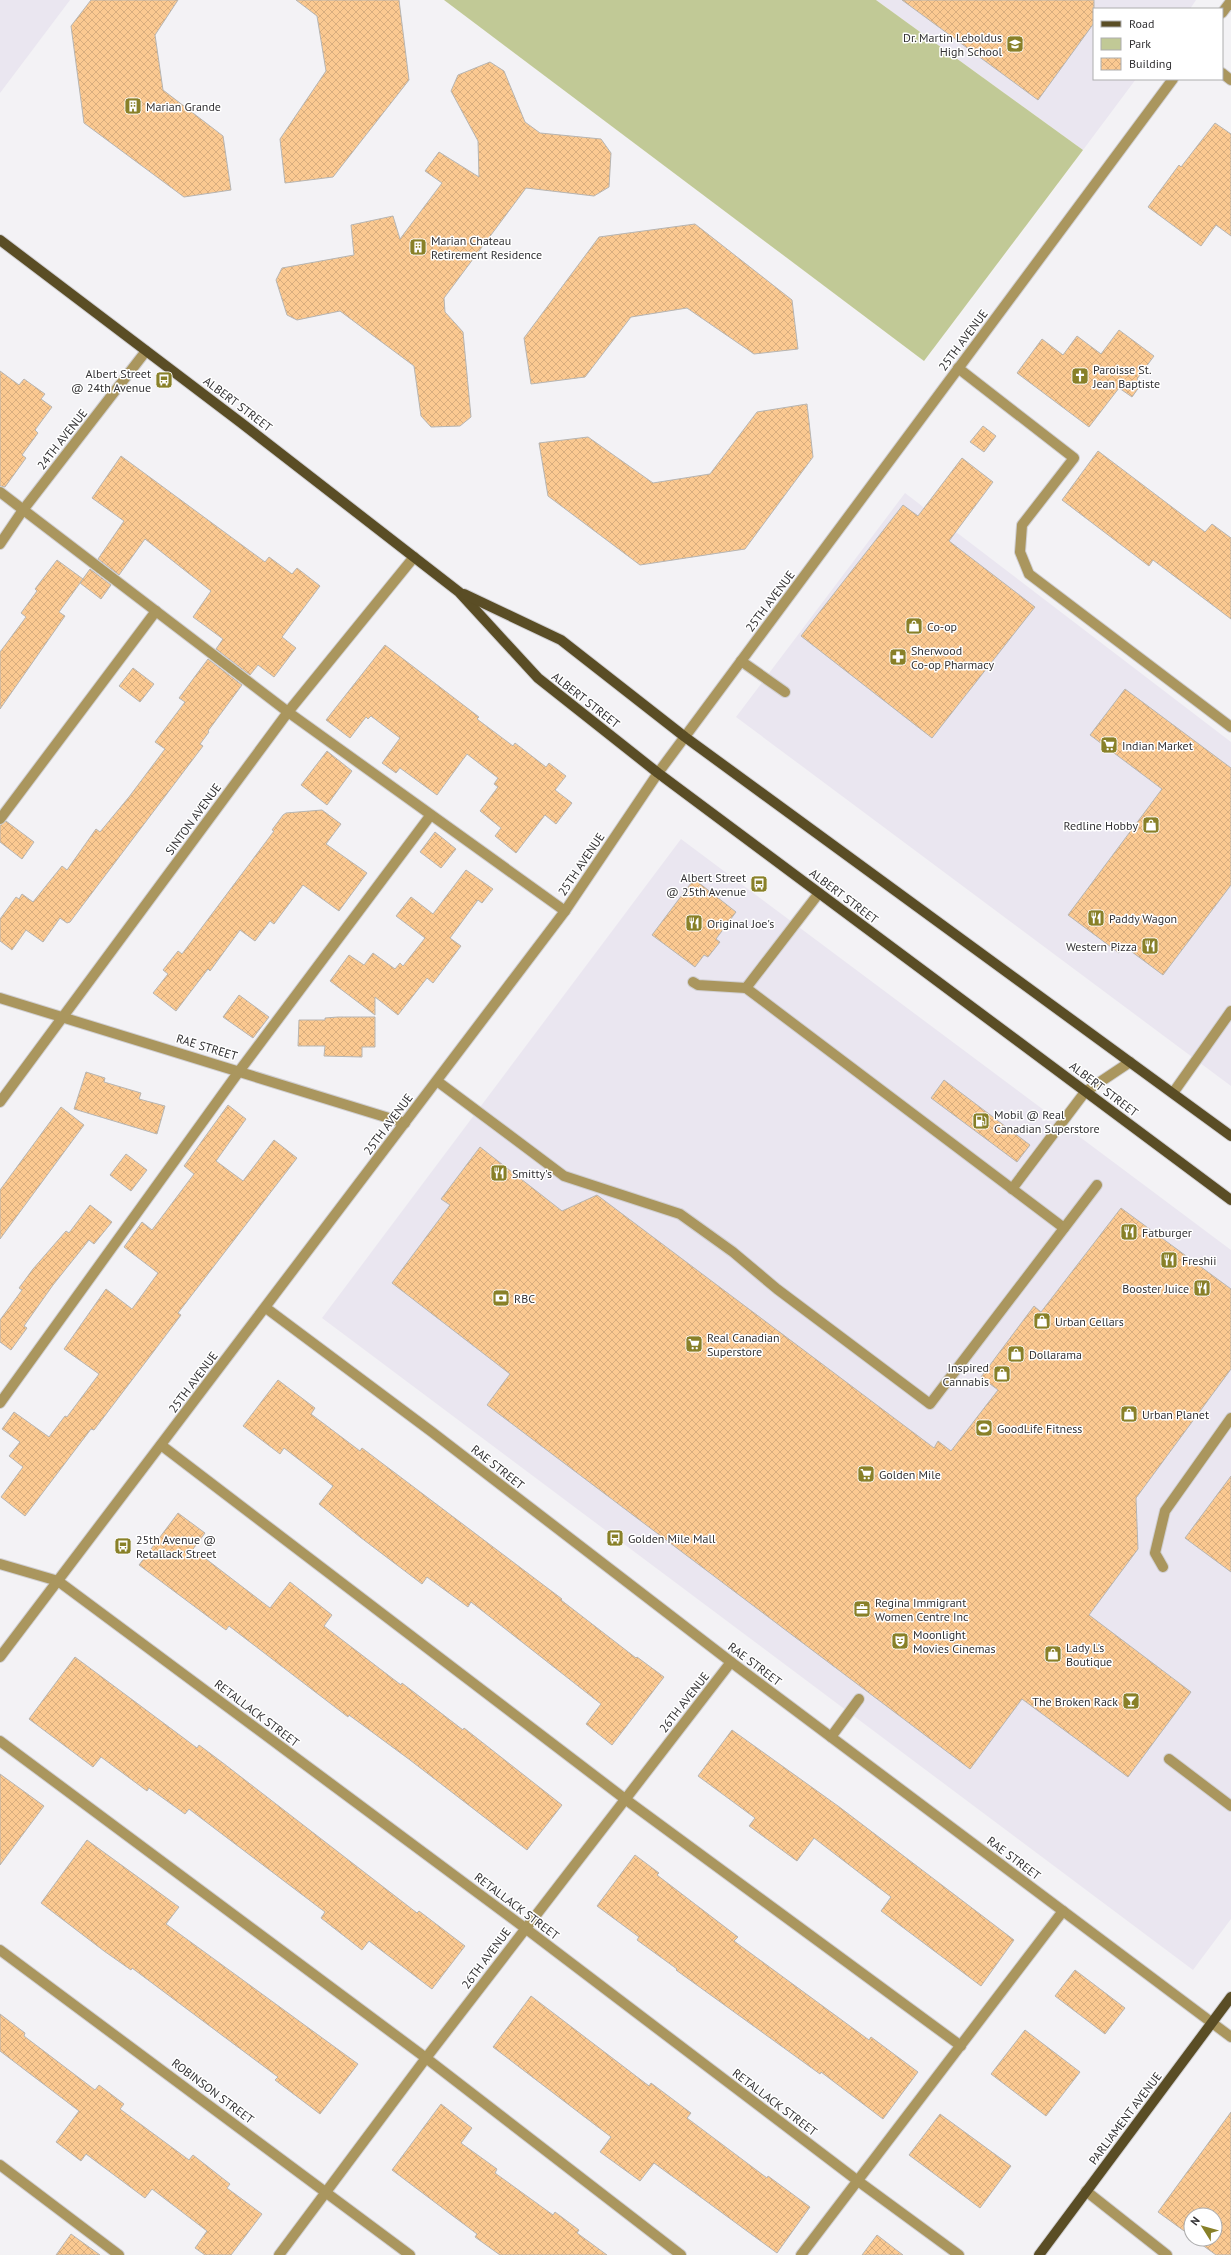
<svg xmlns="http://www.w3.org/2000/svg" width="1231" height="2255" font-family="'PT Sans',sans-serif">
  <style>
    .built { fill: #eae6f0 }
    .park { fill: #c1c996 }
    .building { fill: url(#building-cross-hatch); stroke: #b7b5b2 }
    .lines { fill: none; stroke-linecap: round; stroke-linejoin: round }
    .minor-casing { stroke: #d0cfd2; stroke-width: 12 }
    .major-casing { stroke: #d0cfd2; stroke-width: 12 }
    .minor { stroke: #aa965e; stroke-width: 10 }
    .major { stroke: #5a4d25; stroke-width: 10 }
    .labels { text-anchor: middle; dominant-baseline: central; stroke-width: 3; stroke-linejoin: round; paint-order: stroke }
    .poi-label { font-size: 12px; fill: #333234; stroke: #fff; text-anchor: start }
    .street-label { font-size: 12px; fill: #333234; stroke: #fff }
  </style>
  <defs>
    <pattern id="building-cross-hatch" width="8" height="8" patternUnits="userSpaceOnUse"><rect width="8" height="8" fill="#fbc991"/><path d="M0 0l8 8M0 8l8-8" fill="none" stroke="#d8ad7e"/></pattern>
  </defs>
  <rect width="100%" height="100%" fill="#f3f2f5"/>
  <!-- built -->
  <g class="built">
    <path d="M0,0H70L0,93Z"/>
    <path d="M876,0H1196L1190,9H1094V79H1136L1083,150Z"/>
    <path d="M905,493L1231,742V1086L736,717Z"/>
    <path d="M681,839L1231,1250V1919L1193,1970L322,1318Z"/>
  </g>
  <!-- park -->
  <path class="park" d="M444,0H876L1083,150L924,361Z"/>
  <!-- building -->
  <g class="building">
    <path d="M91,0H178L155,35L163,90L223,136L231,190L184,197L84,123L71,26Z"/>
    <path d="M296,0H399L409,80L333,177L285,183L280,139L326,71L317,16Z"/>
    <path d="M902,0H1094V23L1038,100Z"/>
    <path d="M490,62L504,71L525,122L540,133L601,139L611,153L609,187L594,196L526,188L444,298L445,312L463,332L471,417L460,426L431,427L421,416L414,366L340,311L297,320L287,315L276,280L282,268L354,255L351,225L393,216L400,239L442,183L425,171L439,152L479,177L478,141L451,91L458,75Z"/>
    <path d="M1215,123L1231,134V236L1216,225L1201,246L1148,207L1179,165L1181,167Z"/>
    <path d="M695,224L792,300L798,349L754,354L687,308L631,317L585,377L531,384L524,338L599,237Z"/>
    <path d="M1119,330L1154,356L1137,379L1142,383L1132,397L1119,388L1089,427L1017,373L1042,339L1063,355L1077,336L1101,354Z"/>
    <path d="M0,371L19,385L24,379L45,394L41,399L52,407L35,430L38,433L22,455L26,458L5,487L0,486Z"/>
    <path d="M807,404L813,457L745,549L640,565L548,496L539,443L588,437L653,483L710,474L757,412Z"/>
    <path d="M983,426L996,436L984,452L970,442Z"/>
    <path d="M1098,451L1205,532L1212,524L1231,538V619L1153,560L1149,566L1062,500Z"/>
    <path d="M121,456L265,562L269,557L292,574L297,568L320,586L282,637L296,648L274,677L258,665L250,675L216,649L223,639L193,617L211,591L145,539L119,575L98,559L124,521L92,498Z"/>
    <path d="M962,458L993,482L949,541L1035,607L932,738L801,636L903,505L918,516Z"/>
    <path d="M57,560L83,579L59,612L65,616L0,709V652L26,617L21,613L37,591L35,589Z"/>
    <path d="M90,569L111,585L101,599L80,583Z"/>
    <path d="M385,645L479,717L477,719L513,746L515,743L546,767L549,763L566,776L555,790L572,803L556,824L545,815L516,853L495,836L501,828L480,811L498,787L494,784L498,778L467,754L437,795L400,768L396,773L382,763L400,738L371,716L368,719L366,717L350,738L326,720Z"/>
    <path d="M208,659L242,685L208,731L209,732L200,744L203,746L70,922L67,923L60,918L43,942L26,930L12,950L0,941V919L16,897L19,899L22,894L33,902L62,866L67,870L96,829L100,832L129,797L165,749L155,742L185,702L179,698Z"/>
    <path d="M133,668L154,684L140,702L119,686Z"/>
    <path d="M1125,689L1231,768V885L1163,975L1124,946L1119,953L1068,915L1162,789L1090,735Z"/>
    <path d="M327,751L352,771L327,805L301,785Z"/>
    <path d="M322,810L341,824L326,844L367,873L339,911L303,885L274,924L270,921L255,941L240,930L210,971L208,969L176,1011L153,993L168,974L163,970L178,951L182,954L274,831L272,830L283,815L286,813Z"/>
    <path d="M6,821L34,842L22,859L0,842V825Z"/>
    <path d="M435,832L456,849L441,868L420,852Z"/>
    <path d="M466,870L493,889L482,903L478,900L450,938L461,946L433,983L427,978L398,1015L375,997V1015L330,981L349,955L364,965L373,953L395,969L400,963L403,966L425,938L396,916L411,897L433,914Z"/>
    <path d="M694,879L736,912L716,939L720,942L708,957L704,955L695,967L652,935Z"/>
    <path d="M239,995L269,1017L253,1038L223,1017Z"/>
    <path d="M338,1017H375V1047H362V1057L324,1056L325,1046H298L299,1020H325V1018Z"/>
    <path d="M86,1072L105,1078L104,1082L141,1093L139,1099L165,1106L157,1134L74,1109Z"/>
    <path d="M944,1080L1030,1145L1017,1162L931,1098Z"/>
    <path d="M228,1105L246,1119L216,1161L243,1181L274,1140L297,1158L178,1313L181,1315L154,1351L94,1430L91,1429L25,1516L1,1497L23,1467L9,1456L20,1442L2,1429L14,1412L49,1437L65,1416L67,1417L99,1374L64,1349L106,1289L132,1309L158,1273L124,1247L142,1222L152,1230L194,1174L184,1166Z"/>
    <path d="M61,1107L84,1125L0,1239V1190Z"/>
    <path d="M480,1147L562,1211L597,1195L934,1448L938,1441L951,1451L998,1390L981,1377L1034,1306L1041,1312L1121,1208L1231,1289V1369L1136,1498L1138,1549L1089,1615L1191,1692L1128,1777L1022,1699L970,1769L487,1405L510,1374L392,1283L450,1205L441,1199Z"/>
    <path d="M126,1154L147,1170L131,1191L110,1175Z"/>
    <path d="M90,1205L112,1222L94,1244L89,1240L53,1285L24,1326L27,1328L11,1350L0,1342V1320L22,1290L19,1288L33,1269L66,1231L69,1233Z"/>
    <path d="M278,1380L315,1408L311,1414L360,1451L362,1448L562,1599L561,1600L636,1658L637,1657L664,1677L612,1745L586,1724L601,1704L471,1602L468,1607L427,1577L422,1584L360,1537L319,1504L333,1486L284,1448L280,1454L243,1426Z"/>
    <path d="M1231,1476V1572L1185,1538Z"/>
    <path d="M178,1513L205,1533L193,1549L223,1572L270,1608L290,1582L332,1615L324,1626L401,1685L402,1683L463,1730L464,1728L562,1805L527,1850L410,1760L349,1715L348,1717L229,1626L226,1630L139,1565Z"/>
    <path d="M75,1657L197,1748L199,1745L223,1763L417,1913L419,1911L465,1946L432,1989L369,1941L362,1950L321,1918L325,1912L189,1809L185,1814L149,1788L147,1791L101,1757L93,1767L29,1719Z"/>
    <path d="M732,1730L838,1806L1014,1940L981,1986L881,1911L891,1897L814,1838L797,1861L749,1826L755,1818L698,1776Z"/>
    <path d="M0,1774L44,1806L0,1865Z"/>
    <path d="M87,1840L179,1907L166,1924L358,2064L320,2114L275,2080L278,2077L132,1968L131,1970L104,1951L41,1903Z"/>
    <path d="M635,1855L659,1873L657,1875L738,1937L734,1941L869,2040L871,2037L918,2072L883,2119L821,2072L820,2074L676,1970L677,1969L637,1940L639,1937L597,1906Z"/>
    <path d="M1075,1970L1125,2008L1105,2034L1055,1996Z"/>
    <path d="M531,1996L649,2086L651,2083L691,2113L687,2118L767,2178L768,2176L810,2207L777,2253L654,2163L640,2181L600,2152L611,2137L493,2047Z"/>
    <path d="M0,2014L25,2033L24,2036L95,2090L99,2085L124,2104L120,2109L189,2160L193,2155L230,2184L227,2188L262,2214L231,2255H205L195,2248L207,2231L152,2189L145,2198L86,2154L81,2161L56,2142L79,2111L0,2051Z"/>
    <path d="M1025,2030L1080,2072L1046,2116L991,2074Z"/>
    <path d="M441,2104L472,2128L461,2143L497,2169L495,2173L553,2215L555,2212L579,2230L577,2233L607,2255H500L475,2237L477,2234L392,2170Z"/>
    <path d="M1231,2112V2255H1216L1194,2239H1215V2215H1191V2236L1158,2212Z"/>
    <path d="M940,2114L1011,2166L980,2208L909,2155Z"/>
    <path d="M71,2234L100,2255H56Z"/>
    <path d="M877,2235L903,2255H862Z"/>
  </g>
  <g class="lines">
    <!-- minor casing -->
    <g class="minor-casing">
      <g id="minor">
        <path d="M1222,13L1231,1"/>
        <path d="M1222,73L1231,80"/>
        <path d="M958,368L1074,458L1022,525L1020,552L1029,574L1231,727"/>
        <path d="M0,492L288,712L565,911"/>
        <path d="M0,544L23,510L146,351"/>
        <path d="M741,661L785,692"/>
        <path d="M0,819L156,611"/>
        <path d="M693,982L698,985L746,988L819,893"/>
        <path d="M746,988L1064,1228"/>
        <path d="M0,998L405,1123"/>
        <path d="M437,1081L564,1176L680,1214L733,1252L777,1289L930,1404L1097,1185"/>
        <path d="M1173,1093L1231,1011"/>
        <path d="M0,1102L288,712L414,557"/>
        <path d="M1012,1189L1085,1092L1130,1062"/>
        <path d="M266,1308L432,1432L731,1662L1231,2037"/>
        <path d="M0,1403L240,1070L430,816"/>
        <path d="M161,1445L625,1799L961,2046"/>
        <path d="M0,1564L58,1581L525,1928L858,2181L959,2255"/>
        <path d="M1163,1567L1155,1553L1165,1511L1231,1418"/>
        <path d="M0,1657L565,911L658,773L1173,79"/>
        <path d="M831,1737L859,1699"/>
        <path d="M0,1741L426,2058L681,2255"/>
        <path d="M1169,1759L1231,1806"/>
        <path d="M0,1950L410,2255"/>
        <path d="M0,2165L119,2255"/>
        <path d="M1086,2191L1167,2255"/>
        <path d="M279,2255L426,2058L731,1662"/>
        <path d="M801,2255L1063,1911"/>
      </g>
    </g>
    <!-- major casing -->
    <g class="major-casing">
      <g id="major">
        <path d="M0,240L240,422L459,592L538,678L658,773L1231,1200"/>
        <path d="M464,594L561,640L685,737L1231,1136"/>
        <path d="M1039,2255L1231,1997"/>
      </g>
    </g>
    <!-- minor -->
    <use href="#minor" class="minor"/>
    <!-- major -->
    <use href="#major" class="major"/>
  </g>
  <!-- icons -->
  <defs>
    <g id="school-square" transform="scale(0.9)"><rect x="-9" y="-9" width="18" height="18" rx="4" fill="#888028" stroke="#fff"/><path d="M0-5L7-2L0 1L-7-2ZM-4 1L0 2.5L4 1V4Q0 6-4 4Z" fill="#fff"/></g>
    <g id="building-square" transform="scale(0.9)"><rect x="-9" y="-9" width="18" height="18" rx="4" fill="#888028" stroke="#fff"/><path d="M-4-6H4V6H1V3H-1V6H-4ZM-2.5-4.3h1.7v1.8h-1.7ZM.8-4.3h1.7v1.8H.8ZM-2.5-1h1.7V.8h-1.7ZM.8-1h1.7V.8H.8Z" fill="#fff"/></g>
    <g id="church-square" transform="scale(0.9)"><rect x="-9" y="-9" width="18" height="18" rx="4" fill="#888028" stroke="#fff"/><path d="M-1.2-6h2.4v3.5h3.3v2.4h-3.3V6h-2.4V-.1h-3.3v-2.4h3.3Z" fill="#fff"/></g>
    <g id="bus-square" transform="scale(0.9)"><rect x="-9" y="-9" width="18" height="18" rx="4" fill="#888028" stroke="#fff"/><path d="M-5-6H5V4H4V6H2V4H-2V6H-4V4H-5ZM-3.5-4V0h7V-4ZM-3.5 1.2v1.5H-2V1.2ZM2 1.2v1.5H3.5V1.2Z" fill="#fff"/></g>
    <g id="shop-square" transform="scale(0.9)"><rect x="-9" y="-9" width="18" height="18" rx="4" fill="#888028" stroke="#fff"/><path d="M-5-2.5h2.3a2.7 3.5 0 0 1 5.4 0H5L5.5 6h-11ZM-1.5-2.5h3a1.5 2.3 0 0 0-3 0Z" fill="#fff"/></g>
    <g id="pharmacy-square" transform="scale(0.9)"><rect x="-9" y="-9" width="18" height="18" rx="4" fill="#888028" stroke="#fff"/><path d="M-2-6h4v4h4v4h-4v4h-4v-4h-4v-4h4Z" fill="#fff"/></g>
    <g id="supermarket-square" transform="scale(0.9)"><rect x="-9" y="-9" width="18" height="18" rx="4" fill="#888028" stroke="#fff"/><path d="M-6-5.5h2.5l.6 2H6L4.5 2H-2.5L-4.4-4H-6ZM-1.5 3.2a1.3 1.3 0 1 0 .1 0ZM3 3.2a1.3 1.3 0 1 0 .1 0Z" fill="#fff"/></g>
    <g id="restaurant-square" transform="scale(0.9)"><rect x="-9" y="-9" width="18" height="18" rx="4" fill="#888028" stroke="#fff"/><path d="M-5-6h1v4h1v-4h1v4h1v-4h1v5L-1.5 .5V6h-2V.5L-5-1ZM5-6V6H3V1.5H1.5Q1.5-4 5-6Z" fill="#fff"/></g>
    <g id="fuel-square" transform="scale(0.9)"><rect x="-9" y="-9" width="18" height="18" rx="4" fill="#888028" stroke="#fff"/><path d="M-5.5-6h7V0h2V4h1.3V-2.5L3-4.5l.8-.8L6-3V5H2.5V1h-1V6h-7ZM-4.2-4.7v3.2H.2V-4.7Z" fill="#fff"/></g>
    <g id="bank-square" transform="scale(0.9)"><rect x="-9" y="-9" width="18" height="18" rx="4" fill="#888028" stroke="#fff"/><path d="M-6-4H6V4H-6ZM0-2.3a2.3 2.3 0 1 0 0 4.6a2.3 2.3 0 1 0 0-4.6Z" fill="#fff"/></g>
    <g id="stadium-square" transform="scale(0.9)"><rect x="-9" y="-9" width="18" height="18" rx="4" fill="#888028" stroke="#fff"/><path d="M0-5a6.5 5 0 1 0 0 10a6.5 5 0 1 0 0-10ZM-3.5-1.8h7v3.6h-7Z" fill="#fff"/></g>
    <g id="office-square" transform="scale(0.9)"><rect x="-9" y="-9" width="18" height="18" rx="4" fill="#888028" stroke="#fff"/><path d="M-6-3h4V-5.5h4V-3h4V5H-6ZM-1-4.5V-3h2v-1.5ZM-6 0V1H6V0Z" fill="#fff"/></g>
    <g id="theatre-square" transform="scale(0.9)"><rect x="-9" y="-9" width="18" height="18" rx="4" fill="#888028" stroke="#fff"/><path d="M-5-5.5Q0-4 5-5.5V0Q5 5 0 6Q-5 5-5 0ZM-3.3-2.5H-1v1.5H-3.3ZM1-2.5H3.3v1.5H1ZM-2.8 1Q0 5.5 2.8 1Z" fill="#fff"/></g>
    <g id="bar-square" transform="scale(0.9)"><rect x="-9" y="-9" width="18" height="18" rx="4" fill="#888028" stroke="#fff"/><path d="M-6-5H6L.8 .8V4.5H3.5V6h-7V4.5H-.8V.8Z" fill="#fff"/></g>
  </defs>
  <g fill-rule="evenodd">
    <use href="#school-square" x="1015" y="44"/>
    <use href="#building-square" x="133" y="106"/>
    <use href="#building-square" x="418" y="247"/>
    <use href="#church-square" x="1080" y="376"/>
    <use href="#bus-square" x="164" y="380"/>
    <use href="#shop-square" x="914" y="626"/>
    <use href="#pharmacy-square" x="898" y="657"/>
    <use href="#supermarket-square" x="1109" y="745"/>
    <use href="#shop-square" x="1151" y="825"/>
    <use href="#bus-square" x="759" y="884"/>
    <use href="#restaurant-square" x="1096" y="918"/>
    <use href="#restaurant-square" x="694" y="923"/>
    <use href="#restaurant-square" x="1150" y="946"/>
    <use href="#fuel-square" x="981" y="1121"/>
    <use href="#restaurant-square" x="499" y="1173"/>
    <use href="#restaurant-square" x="1129" y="1232"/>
    <use href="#restaurant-square" x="1169" y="1260"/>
    <use href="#restaurant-square" x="1202" y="1288"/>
    <use href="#bank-square" x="501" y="1298"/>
    <use href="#shop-square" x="1042" y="1321"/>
    <use href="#supermarket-square" x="694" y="1344"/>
    <use href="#shop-square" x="1016" y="1354"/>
    <use href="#shop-square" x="1002" y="1374"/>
    <use href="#shop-square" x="1129" y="1414"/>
    <use href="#stadium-square" x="984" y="1428"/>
    <use href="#supermarket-square" x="866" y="1474"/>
    <use href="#bus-square" x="615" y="1538"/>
    <use href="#bus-square" x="123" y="1546"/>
    <use href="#office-square" x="862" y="1609"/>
    <use href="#theatre-square" x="900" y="1641"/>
    <use href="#shop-square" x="1053" y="1654"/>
    <use href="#bar-square" x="1131" y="1701"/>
  </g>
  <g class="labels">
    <!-- poi labels -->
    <g class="poi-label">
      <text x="1002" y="37" text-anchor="end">Dr. Martin Leboldus<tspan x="1002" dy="14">High School</tspan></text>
      <text x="146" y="106">Marian Grande</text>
      <text x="431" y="240">Marian Chateau<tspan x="431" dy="14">Retirement Residence</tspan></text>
      <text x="1093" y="369">Paroisse St.<tspan x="1093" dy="14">Jean Baptiste</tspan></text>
      <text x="151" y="373" text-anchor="end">Albert Street<tspan x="151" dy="14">@ 24th Avenue</tspan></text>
      <text x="927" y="626">Co-op</text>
      <text x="911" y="650">Sherwood<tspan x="911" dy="14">Co-op Pharmacy</tspan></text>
      <text x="1122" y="745">Indian Market</text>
      <text x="1138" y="825" text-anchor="end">Redline Hobby</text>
      <text x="746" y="877" text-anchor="end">Albert Street<tspan x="746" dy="14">@ 25th Avenue</tspan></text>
      <text x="1109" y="918">Paddy Wagon</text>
      <text x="707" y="923">Original Joe's</text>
      <text x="1137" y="946" text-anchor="end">Western Pizza</text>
      <text x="994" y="1114">Mobil @ Real<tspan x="994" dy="14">Canadian Superstore</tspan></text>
      <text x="512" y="1173">Smitty's</text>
      <text x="1142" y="1232">Fatburger</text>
      <text x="1182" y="1260">Freshii</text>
      <text x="1189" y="1288" text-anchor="end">Booster Juice</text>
      <text x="514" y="1298">RBC</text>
      <text x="1055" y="1321">Urban Cellars</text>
      <text x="707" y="1337">Real Canadian<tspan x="707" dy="14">Superstore</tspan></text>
      <text x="1029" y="1354">Dollarama</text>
      <text x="989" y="1367" text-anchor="end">Inspired<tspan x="989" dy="14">Cannabis</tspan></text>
      <text x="1142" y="1414">Urban Planet</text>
      <text x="997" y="1428">GoodLife Fitness</text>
      <text x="879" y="1474">Golden Mile</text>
      <text x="628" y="1538">Golden Mile Mall</text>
      <text x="136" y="1539">25th Avenue @<tspan x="136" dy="14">Retallack Street</tspan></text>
      <text x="875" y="1602">Regina Immigrant<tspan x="875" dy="14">Women Centre Inc</tspan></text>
      <text x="913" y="1634">Moonlight<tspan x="913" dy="14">Movies Cinemas</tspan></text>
      <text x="1066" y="1647">Lady L's<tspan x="1066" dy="14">Boutique</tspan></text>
      <text x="1118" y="1701" text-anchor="end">The Broken Rack</text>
    </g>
    <!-- street labels -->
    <g class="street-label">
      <text transform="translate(963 340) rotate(-53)">25TH AVENUE</text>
      <text transform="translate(238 404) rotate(37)">ALBERT STREET</text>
      <text transform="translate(62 439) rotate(-52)">24TH AVENUE</text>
      <text transform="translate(770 601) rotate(-53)">25TH AVENUE</text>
      <text transform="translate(586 700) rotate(38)">ALBERT STREET</text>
      <text transform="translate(193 819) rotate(-54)">SINTON AVENUE</text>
      <text transform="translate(581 864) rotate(-56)">25TH AVENUE</text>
      <text transform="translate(844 896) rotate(37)">ALBERT STREET</text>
      <text transform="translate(207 1047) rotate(17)">RAE STREET</text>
      <text transform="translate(1104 1089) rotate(37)">ALBERT STREET</text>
      <text transform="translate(388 1124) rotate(-53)">25TH AVENUE</text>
      <text transform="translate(193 1382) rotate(-53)">25TH AVENUE</text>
      <text transform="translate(498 1467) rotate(38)">RAE STREET</text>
      <text transform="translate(755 1664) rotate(37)">RAE STREET</text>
      <text transform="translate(684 1702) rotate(-52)">26TH AVENUE</text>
      <text transform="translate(257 1713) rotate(37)">RETALLACK STREET</text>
      <text transform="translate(1014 1858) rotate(37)">RAE STREET</text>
      <text transform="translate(517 1906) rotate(37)">RETALLACK STREET</text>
      <text transform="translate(486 1958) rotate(-53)">26TH AVENUE</text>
      <text transform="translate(213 2091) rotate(37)">ROBINSON STREET</text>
      <text transform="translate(775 2102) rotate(37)">RETALLACK STREET</text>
      <text transform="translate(1125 2118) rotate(-53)">PARLIAMENT AVENUE</text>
    </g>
  </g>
  <!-- legend -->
  <rect x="1093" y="8" width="130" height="72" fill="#ffffff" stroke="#adadae"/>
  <rect x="1101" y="21" width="20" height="6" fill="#5a4d25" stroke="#adadae"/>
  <text x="1129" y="28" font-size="12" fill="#333234">Road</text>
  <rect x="1101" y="38" width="20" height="12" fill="#c1c996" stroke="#adadae"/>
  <text x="1129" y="48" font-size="12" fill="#333234">Park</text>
  <rect x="1101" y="58" width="20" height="12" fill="url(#building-cross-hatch)" stroke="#adadae"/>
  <text x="1129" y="68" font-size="12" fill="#333234">Building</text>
  <!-- north arrow -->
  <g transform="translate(1203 2227) rotate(307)"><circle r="19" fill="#ffffff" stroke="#adadae"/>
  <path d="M0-3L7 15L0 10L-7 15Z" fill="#888028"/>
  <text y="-6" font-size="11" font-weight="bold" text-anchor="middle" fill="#333234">N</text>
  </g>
</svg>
